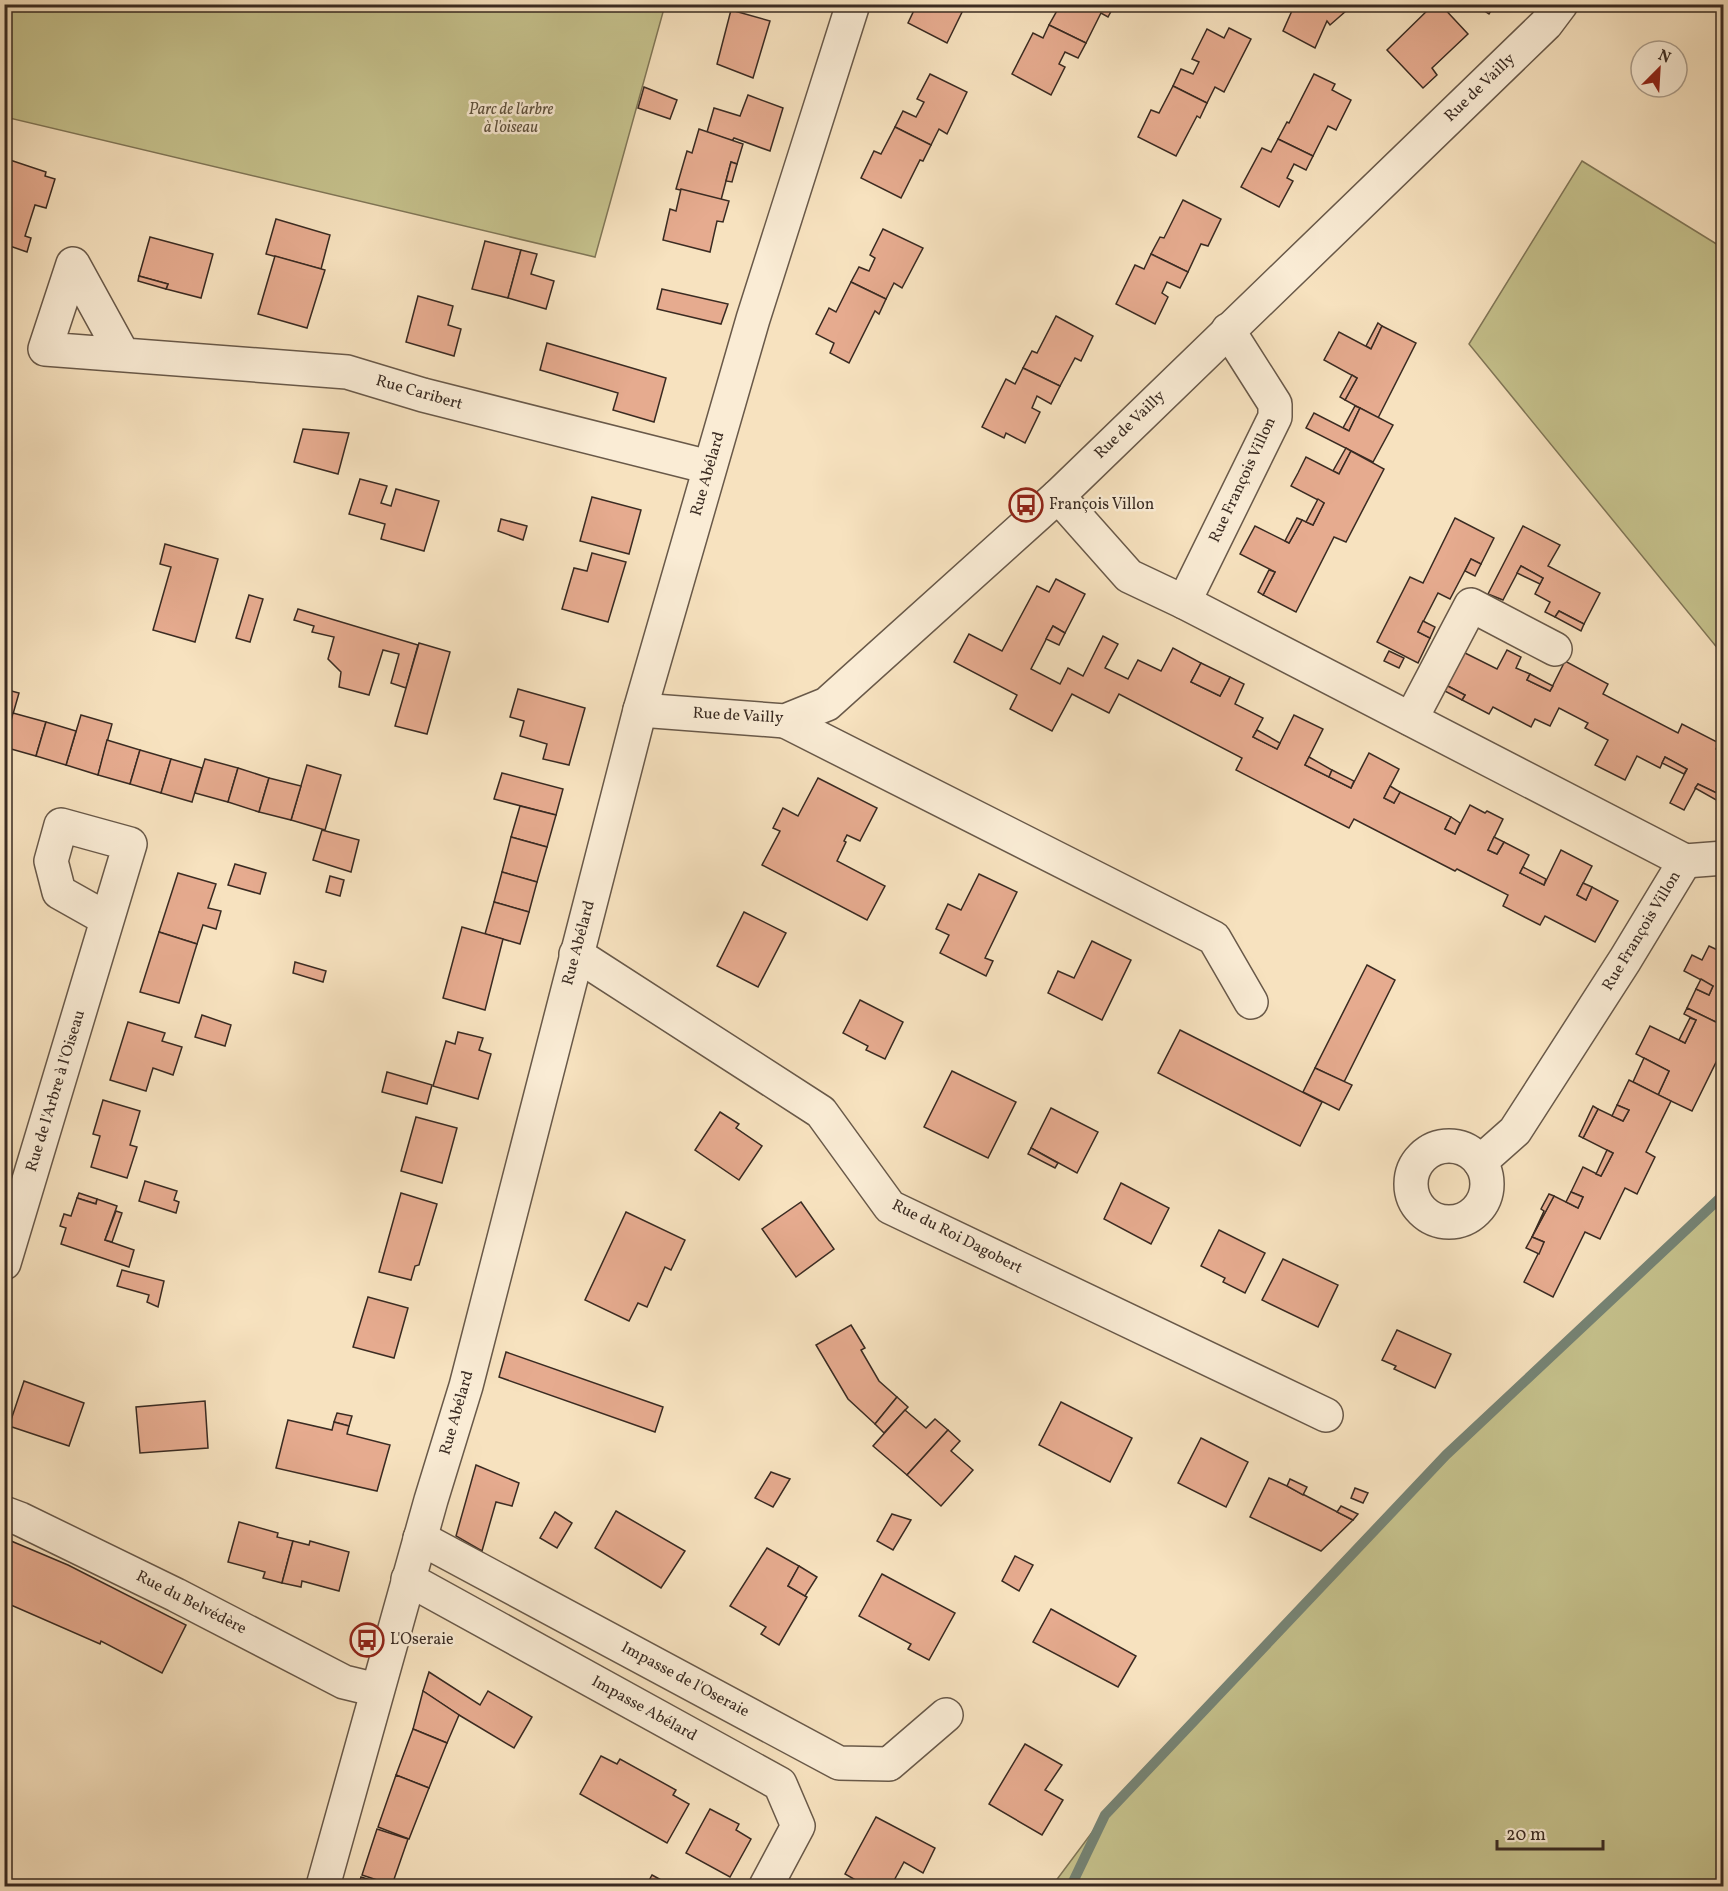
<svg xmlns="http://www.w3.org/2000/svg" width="1728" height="1891" font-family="Vollkorn,serif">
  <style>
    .green { fill: #c5c18c; stroke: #807657; stroke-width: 1.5 }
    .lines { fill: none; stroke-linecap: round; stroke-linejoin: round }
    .stream { stroke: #768475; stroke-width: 10 }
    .building { fill: #e6ab8f; stroke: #3a2b22; stroke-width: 1.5 }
    .street-casing { stroke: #695949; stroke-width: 36 }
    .street { stroke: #faecd5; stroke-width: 33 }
    .labels { text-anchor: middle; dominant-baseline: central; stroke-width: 5; stroke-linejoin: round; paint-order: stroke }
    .street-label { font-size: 16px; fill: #3a2b22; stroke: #faecd5 }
    .park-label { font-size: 16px; font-style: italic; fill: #5d503c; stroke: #faecd5 }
    .poi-label { font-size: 16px; fill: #3a2b22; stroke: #faecd5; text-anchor: start }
  </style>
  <rect width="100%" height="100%" fill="#f7e2bf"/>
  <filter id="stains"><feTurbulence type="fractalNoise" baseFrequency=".00333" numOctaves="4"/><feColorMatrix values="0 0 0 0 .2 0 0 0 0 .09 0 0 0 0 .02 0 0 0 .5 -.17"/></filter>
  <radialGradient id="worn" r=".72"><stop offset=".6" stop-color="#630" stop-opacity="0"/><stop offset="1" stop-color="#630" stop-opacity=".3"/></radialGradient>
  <!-- green -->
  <g class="green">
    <path d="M5,4H665V5L595,257L5,117Z"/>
    <path d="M1582,161L1723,248V655L1469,344Z"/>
    <path d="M1723,1190V1886H1052L1105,1815L1446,1455L1719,1199Z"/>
  </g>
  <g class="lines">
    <!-- stream -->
    <path class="stream" d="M1071,1886L1105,1815L1446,1455L1719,1199L1724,1190"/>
  </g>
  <!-- building -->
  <g class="building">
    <path d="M917,4H966L947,43L908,23Z"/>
    <path d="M1064,4H1115L1108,17L1101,13L1086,43L1049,25L1058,9L1061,10Z"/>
    <path d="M1295,4H1354L1330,25L1327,21L1315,48L1283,31Z"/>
    <path d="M1434,4H1440L1468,34L1432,68L1437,75L1423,88L1387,50Z"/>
    <path d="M1474,4H1495L1489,14Z"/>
    <path d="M731,10L770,21L753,78L717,64Z"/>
    <path d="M1049,25L1086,43L1078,58L1065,52L1059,64L1065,67L1051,95L1012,74L1033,33L1043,38Z"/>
    <path d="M1229,28L1251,39L1224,92L1215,87L1207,103L1173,86L1181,69L1193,74L1199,62L1192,59L1207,29L1224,38Z"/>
    <path d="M930,74L967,92L947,134L939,129L931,145L895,127L903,111L916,117L924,102L917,99Z"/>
    <path d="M1314,74L1335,84L1332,90L1351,100L1336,130L1328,126L1313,156L1278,139L1287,122L1289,123Z"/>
    <path d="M1173,86L1207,103L1200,118L1197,116L1176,156L1138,137L1151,110L1159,113Z"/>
    <path d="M644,87L677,100L670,119L638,108Z"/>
    <path d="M748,95L783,108L770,151L734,138L732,141L707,132L714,108L740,116Z"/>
    <path d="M895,127L931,145L923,161L920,160L901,198L861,178L874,151L881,154Z"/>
    <path d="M699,129L743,144L737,164L731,162L721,200L676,189L687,151L692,153Z"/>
    <path d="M1278,139L1313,156L1306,170L1294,164L1287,178L1293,181L1279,207L1241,187L1262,148L1271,152Z"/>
    <path d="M7,159L46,172L45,176L55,179L46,208L35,205L25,236L31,238L27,252L4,244V166Z"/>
    <path d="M731,162L737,164L732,182L726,181Z"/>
    <path d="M681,189L729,201L723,222L717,221L710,252L663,240L670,209L676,211Z"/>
    <path d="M1183,200L1221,219L1208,246L1201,244L1188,272L1151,254L1160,237L1164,238Z"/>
    <path d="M276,219L330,235L321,269L266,254Z"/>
    <path d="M883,229L923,248L902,288L894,283L886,299L851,282L859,267L869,271L875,258L870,255Z"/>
    <path d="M150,237L213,254L201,298L166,289L168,284L139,276Z"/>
    <path d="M485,241L521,250L508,298L472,289Z"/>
    <path d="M521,250L537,254L531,274L554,281L546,309L508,298Z"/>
    <path d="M1151,254L1188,272L1180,288L1167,282L1162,293L1168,297L1155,324L1116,304L1135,265L1144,269Z"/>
    <path d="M275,256L325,270L307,328L258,314Z"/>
    <path d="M139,276L168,284L166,289L138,281Z"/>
    <path d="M851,282L886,299L879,314L875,311L849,363L830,353L834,343L816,334L829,308L836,312Z"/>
    <path d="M662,289L728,304L721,324L657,309Z"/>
    <path d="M418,296L453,306L448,325L461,329L454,356L406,342Z"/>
    <path d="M1056,316L1093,336L1081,361L1075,358L1060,386L1023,368L1032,351L1037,353Z"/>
    <path d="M1378,323L1382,326L1371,349L1366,346Z"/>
    <path d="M1382,326L1416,343L1378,418L1345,400L1357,378L1324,360L1339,332L1371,349Z"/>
    <path d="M547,343L666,378L654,422L613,410L618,393L540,370Z"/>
    <path d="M1023,368L1060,386L1051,404L1037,396L1032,408L1040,412L1025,443L1006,433L1004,438L982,427L1006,379L1015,384Z"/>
    <path d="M1352,375L1357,378L1345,400L1340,397Z"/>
    <path d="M1355,406L1360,408L1349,431L1343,428Z"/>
    <path d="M1360,408L1393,425L1373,462L1306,428L1314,413L1349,431Z"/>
    <path d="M303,429L349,433L338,474L294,462Z"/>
    <path d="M1346,448L1351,451L1339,474L1333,471Z"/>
    <path d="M1351,451L1384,469L1346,542L1334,537L1296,612L1263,595L1275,572L1240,554L1255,526L1289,543L1302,520L1313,525L1324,503L1291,486L1298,473L1306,457L1339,474Z"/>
    <path d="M360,479L387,486L381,503L391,506L396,489L439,501L424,551L381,539L385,524L349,514Z"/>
    <path d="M592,497L641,510L629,554L580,541Z"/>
    <path d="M1318,499L1324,503L1313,525L1306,522Z"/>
    <path d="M1297,518L1302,520L1289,543L1285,541Z"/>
    <path d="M1455,518L1494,538L1481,564L1471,559L1450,599L1438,593L1418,632L1430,638L1418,663L1377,642L1410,577L1423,583Z"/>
    <path d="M501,519L527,526L523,540L498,531Z"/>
    <path d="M1523,526L1560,545L1548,566L1600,593L1584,624L1559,611L1555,617L1545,612L1550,602L1535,594L1543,578L1521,566L1503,600L1488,594Z"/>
    <path d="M165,544L218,559L195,642L153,630L171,567L160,564Z"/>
    <path d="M592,553L626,562L608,622L562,609L574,568L587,571Z"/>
    <path d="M1471,559L1481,564L1475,576L1465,571Z"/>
    <path d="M1521,566L1543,578L1540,584L1517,573Z"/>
    <path d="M1269,570L1275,572L1263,595L1258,592Z"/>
    <path d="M1056,579L1085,594L1065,633L1053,626L1031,669L1060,684L1068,668L1083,676L1103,636L1118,644L1105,668L1128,679L1138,660L1161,671L1173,648L1201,663L1191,682L1220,696L1230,677L1244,684L1235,704L1263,718L1253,737L1277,749L1294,715L1323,729L1305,765L1351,788L1369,753L1399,769L1384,798L1394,803L1400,792L1451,817L1445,829L1455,834L1470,805L1485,813L1487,811L1503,819L1488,850L1497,854L1504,842L1529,855L1520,873L1544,885L1561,850L1592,866L1577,895L1586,900L1592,887L1618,901L1595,942L1545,916L1540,925L1503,906L1508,895L1457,869L1455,871L1354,819L1349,828L1236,770L1242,758L1119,694L1109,713L1072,694L1052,731L1010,709L1017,695L954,662L969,634L1002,651L1037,586L1049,592Z"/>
    <path d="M249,595L263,599L250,642L236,638Z"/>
    <path d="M298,609L418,645L406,688L391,683L399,654L383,650L369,695L339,687L341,672L328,659L334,637L312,632L314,626L294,620Z"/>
    <path d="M1559,611L1584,624L1581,631L1555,617Z"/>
    <path d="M1423,621L1435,627L1430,638L1418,632Z"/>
    <path d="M1053,626L1065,633L1059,645L1046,639Z"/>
    <path d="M419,643L450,652L427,734L395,726Z"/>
    <path d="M1459,650L1497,669L1507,650L1521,657L1516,668L1530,674L1527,680L1550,691L1565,661L1608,684L1603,694L1678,733L1682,724L1719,743L1716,749L1724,753V803L1718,801L1721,795L1698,784L1684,810L1670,803L1687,769L1665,757L1660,768L1637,756L1625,780L1595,765L1608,740L1585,728L1588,723L1559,708L1550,726L1535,719L1531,727L1493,707L1489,714L1462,700L1465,695L1442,683Z"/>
    <path d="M1389,651L1404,658L1399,668L1384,661Z"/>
    <path d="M1201,663L1230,677L1220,696L1191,682Z"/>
    <path d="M1530,674L1553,686L1550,691L1527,680Z"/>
    <path d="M1442,683L1465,695L1462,700L1439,688Z"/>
    <path d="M4,689L19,693L7,735L4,734Z"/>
    <path d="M518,689L585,708L569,765L543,759L547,744L520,736L524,721L510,717Z"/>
    <path d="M13,713L46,722L36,756L4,747Z"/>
    <path d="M81,715L112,724L98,775L66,765Z"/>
    <path d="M46,722L76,731L66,765L36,756Z"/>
    <path d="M1257,730L1280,743L1277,749L1253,737Z"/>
    <path d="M107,740L140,750L130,784L98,775Z"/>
    <path d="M140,750L171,759L161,793L130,784Z"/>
    <path d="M1309,757L1332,770L1329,777L1305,765Z"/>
    <path d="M1665,757L1687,769L1684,774L1662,763Z"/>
    <path d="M171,759L202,768L192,802L161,793Z"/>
    <path d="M205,759L238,768L228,802L195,793Z"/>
    <path d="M307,765L341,775L325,830L291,820Z"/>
    <path d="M238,768L269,778L259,812L228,802Z"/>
    <path d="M1332,770L1354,781L1351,788L1329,777Z"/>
    <path d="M502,773L563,789L556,815L494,799Z"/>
    <path d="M269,778L301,786L291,820L259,812Z"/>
    <path d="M818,778L877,808L860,841L847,835L844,841L846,842L837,861L885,886L867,920L762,865L780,831L773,828L783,808L798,816Z"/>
    <path d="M1698,784L1721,795L1718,801L1695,788Z"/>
    <path d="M1390,786L1400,792L1394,803L1384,798Z"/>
    <path d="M520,806L556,815L547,847L511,837Z"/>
    <path d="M1451,817L1460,823L1455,834L1445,829Z"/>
    <path d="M322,830L359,840L351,872L313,860Z"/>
    <path d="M511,837L547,847L537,882L502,872Z"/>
    <path d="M1494,837L1504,842L1497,854L1488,850Z"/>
    <path d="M235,864L266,873L260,894L228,885Z"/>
    <path d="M1523,867L1546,879L1544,885L1520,873Z"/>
    <path d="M502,872L537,882L529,912L494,902Z"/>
    <path d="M178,873L216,884L208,908L221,911L216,929L203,925L197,944L159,932Z"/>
    <path d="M979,874L1017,892L985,958L993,961L986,976L940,953L949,935L936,929L948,904L961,910Z"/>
    <path d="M330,876L344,880L340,896L326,892Z"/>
    <path d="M1583,883L1592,887L1586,900L1577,895Z"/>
    <path d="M494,902L529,912L520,944L485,934Z"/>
    <path d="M744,912L786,933L758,987L717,966Z"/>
    <path d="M462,927L503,939L485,1010L443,998Z"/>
    <path d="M159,932L197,944L179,1003L140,992Z"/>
    <path d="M1092,941L1131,960L1102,1020L1048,993L1058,971L1074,978Z"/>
    <path d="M1709,946L1724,953V1026L1687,1008L1696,989L1709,995L1713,986L1684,971L1692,955L1702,960Z"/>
    <path d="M295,962L326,971L323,982L293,973Z"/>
    <path d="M1367,965L1395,980L1344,1082L1315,1068Z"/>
    <path d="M1701,979L1713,986L1709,995L1696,989Z"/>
    <path d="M860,1000L903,1022L885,1059L866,1050L868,1046L843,1033Z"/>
    <path d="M1687,1008L1724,1026V1046L1692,1111L1658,1095L1669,1071L1636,1054L1650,1026L1685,1043L1696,1020L1684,1014Z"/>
    <path d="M202,1015L231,1025L225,1046L195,1037Z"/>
    <path d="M1690,1018L1696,1020L1685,1043L1679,1040Z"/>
    <path d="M128,1022L165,1033L162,1041L182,1047L173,1075L153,1068L146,1091L110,1080Z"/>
    <path d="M1180,1030L1322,1102L1300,1146L1158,1073Z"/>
    <path d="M458,1032L483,1038L479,1050L491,1054L478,1099L433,1086L446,1041L455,1044Z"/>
    <path d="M1644,1058L1669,1071L1658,1095L1633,1082Z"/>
    <path d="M1315,1068L1352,1085L1339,1110L1303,1092Z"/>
    <path d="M952,1071L1016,1102L988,1158L924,1127Z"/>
    <path d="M387,1072L432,1085L427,1104L382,1092Z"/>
    <path d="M1629,1080L1671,1101L1646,1152L1655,1157L1637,1194L1625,1188L1600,1239L1585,1232L1553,1297L1524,1282L1544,1242L1532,1237L1554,1196L1578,1208L1583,1197L1571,1192L1583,1167L1601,1176L1613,1153L1583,1138L1598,1109L1623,1121L1629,1110L1617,1105Z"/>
    <path d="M103,1100L140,1111L130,1145L137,1147L127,1178L91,1167L100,1136L93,1134Z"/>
    <path d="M1617,1105L1629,1110L1623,1121L1612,1116Z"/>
    <path d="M1593,1106L1598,1109L1583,1138L1579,1136Z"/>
    <path d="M1051,1108L1098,1132L1077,1173L1031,1148Z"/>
    <path d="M720,1112L739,1124L736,1128L762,1146L739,1180L695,1150Z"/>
    <path d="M416,1117L457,1128L442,1183L401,1171Z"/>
    <path d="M1031,1148L1058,1163L1055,1168L1028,1154Z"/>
    <path d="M1607,1150L1613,1153L1601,1176L1596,1174Z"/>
    <path d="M145,1181L177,1191L174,1200L179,1202L176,1213L139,1201Z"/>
    <path d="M1121,1183L1169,1208L1151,1244L1104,1219Z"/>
    <path d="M1571,1192L1583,1197L1578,1208L1566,1202Z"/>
    <path d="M79,1193L97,1199L96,1204L77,1198Z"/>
    <path d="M401,1193L437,1204L419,1265L415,1266L411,1280L379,1272Z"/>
    <path d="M1549,1194L1554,1196L1532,1237L1544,1211L1541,1209Z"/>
    <path d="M77,1198L96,1204L97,1199L117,1206L105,1240L134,1250L129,1267L61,1244L66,1228L60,1226L64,1214L71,1216Z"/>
    <path d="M801,1202L834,1249L796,1277L762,1229Z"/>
    <path d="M116,1211L122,1213L112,1242L105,1240Z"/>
    <path d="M626,1212L685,1240L671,1270L665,1267L647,1307L638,1303L629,1321L585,1300Z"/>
    <path d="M1219,1230L1265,1253L1245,1293L1223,1282L1225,1278L1201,1266Z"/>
    <path d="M1532,1237L1544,1242L1539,1254L1526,1248Z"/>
    <path d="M1283,1259L1338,1285L1318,1327L1262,1300Z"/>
    <path d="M122,1270L164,1281L158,1307L147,1302L149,1295L117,1286Z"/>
    <path d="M368,1297L408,1308L394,1358L353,1347Z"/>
    <path d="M851,1325L865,1348L861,1350L879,1381L897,1397L875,1424L848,1399L816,1345Z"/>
    <path d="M1397,1330L1451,1354L1435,1388L1394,1369L1396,1366L1382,1360Z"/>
    <path d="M506,1352L663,1407L655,1432L499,1377Z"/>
    <path d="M24,1381L84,1403L69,1446L9,1426Z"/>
    <path d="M897,1397L908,1407L884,1433L875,1424Z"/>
    <path d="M205,1401L208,1448L140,1453L136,1407Z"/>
    <path d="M1061,1402L1132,1438L1110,1482L1039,1445Z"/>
    <path d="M905,1410L926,1428L935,1419L948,1430L907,1475L873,1446Z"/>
    <path d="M337,1413L352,1416L349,1426L334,1422Z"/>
    <path d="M288,1420L332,1430L334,1422L349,1426L347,1434L390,1445L377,1491L276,1468Z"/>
    <path d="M948,1430L960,1441L951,1451L973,1470L941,1506L907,1475Z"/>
    <path d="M1201,1438L1248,1462L1226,1507L1178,1483Z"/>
    <path d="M476,1465L519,1483L512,1506L496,1502L482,1551L456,1536Z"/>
    <path d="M771,1472L790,1479L773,1507L755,1498Z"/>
    <path d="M1269,1478L1287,1486L1353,1520L1321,1551L1250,1517Z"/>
    <path d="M1290,1479L1307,1487L1303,1495L1287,1486Z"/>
    <path d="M1355,1488L1368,1493L1363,1503L1351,1498Z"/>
    <path d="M1341,1506L1358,1514L1353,1520L1337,1512Z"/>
    <path d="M616,1511L685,1551L661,1588L595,1548Z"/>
    <path d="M555,1512L572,1523L557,1548L540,1538Z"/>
    <path d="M892,1514L911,1520L893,1550L877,1541Z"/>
    <path d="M239,1522L278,1533L277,1537L293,1541L282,1583L263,1578L265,1572L228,1562Z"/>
    <path d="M4,1538L68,1565L186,1625L162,1673L101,1641L100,1644L4,1602Z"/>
    <path d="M293,1541L309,1545L310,1541L349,1552L339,1591L302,1581L301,1587L282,1583Z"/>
    <path d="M767,1548L799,1566L788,1586L807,1597L779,1645L761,1634L766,1627L730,1606Z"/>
    <path d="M1015,1556L1033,1565L1019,1591L1002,1581Z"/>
    <path d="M799,1566L817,1577L805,1596L788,1586Z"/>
    <path d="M882,1574L955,1613L929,1660L908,1649L911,1644L859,1616Z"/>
    <path d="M1051,1609L1136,1656L1118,1687L1033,1642Z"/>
    <path d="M429,1672L480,1705L488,1691L532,1717L514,1748L459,1715L423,1691Z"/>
    <path d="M423,1691L459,1715L447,1743L413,1729Z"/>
    <path d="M413,1729L447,1743L429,1788L396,1775Z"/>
    <path d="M1025,1744L1062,1765L1045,1790L1063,1800L1042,1835L989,1804Z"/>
    <path d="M601,1756L617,1764L620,1759L676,1790L673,1795L689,1804L667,1843L580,1794Z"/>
    <path d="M396,1775L429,1788L409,1839L378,1827Z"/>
    <path d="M710,1809L739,1824L736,1830L751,1839L730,1877L686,1853Z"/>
    <path d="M876,1817L935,1848L923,1873L904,1862L891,1886H866L845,1874Z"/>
    <path d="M377,1829L408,1839L392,1885L362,1875Z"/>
    <path d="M652,1875L672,1886H646Z"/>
    <path d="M361,1877L389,1886H358Z"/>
  </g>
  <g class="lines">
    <!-- street casing -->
    <g class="street-casing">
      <g id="street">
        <path d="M123,355L73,264L45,349L347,372L423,395L709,467"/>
        <path d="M1058,496L1129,576L1184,602L1275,417V404L1228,330"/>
        <path d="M1184,602L1685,861L1625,960L1515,1131L1480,1162"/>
        <path d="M640,710L785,721L827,704L1058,496L1546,24L1561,4"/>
        <path d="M1411,719L1471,605L1555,649"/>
        <path d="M785,721L1214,938L1251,1002"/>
        <path d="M1685,861L1724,858"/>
        <path d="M576,954L821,1112L890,1207L1326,1415"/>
        <circle cx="1449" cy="1184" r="38"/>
        <path d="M4,1263L130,844L61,825L51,861L59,892L107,919"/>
        <path d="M4,1513L20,1519L176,1595L344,1682L377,1690"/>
        <path d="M420,1538L839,1763L889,1764L946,1715"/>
        <path d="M408,1579L780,1784L798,1826L766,1886"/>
        <path d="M323,1886L431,1500L466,1386L640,710L753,319L853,4"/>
      </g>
    </g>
    <!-- street -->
    <use href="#street" class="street"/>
  </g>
  <!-- icons -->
  <defs>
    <g id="bus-ring" transform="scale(1.725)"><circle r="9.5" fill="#faecd5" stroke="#8f2418" stroke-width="1.5"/><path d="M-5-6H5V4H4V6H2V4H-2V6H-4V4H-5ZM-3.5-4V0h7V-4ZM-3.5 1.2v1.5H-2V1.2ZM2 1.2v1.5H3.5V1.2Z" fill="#8f2418"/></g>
  </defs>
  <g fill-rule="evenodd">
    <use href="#bus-ring" x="1026" y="505"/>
    <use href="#bus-ring" x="367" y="1640"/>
  </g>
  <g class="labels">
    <!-- street labels -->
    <g class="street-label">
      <text transform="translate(1480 88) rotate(-44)">Rue de Vailly</text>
      <text transform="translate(419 393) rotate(16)">Rue Caribert</text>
      <text transform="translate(1130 425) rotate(-44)">Rue de Vailly</text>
      <text transform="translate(708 474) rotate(-74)">Rue Abélard</text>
      <text transform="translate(1243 480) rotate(-65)">Rue François Villon</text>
      <text transform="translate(738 716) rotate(3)">Rue de Vailly</text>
      <text transform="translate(1642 931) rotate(-59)">Rue François Villon</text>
      <text transform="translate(579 943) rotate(-75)">Rue Abélard</text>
      <text transform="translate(56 1091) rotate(-73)">Rue de l'Arbre à l'Oiseau</text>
      <text transform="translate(957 1237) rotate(27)">Rue du Roi Dagobert</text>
      <text transform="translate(457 1413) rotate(-74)">Rue Abélard</text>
      <text transform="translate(191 1603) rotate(27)">Rue du Belvédère</text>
      <text transform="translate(685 1680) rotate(28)">Impasse de l'Oseraie</text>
      <text transform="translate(644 1709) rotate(29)">Impasse Abélard</text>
    </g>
    <!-- park labels -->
    <g class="park-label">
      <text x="511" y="110">Parc de l'arbre<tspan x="511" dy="18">à l'oiseau</tspan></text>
    </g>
    <!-- poi labels -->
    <g class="poi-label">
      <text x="1049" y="505">François Villon</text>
      <text x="390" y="1640">L'Oseraie</text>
    </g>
  </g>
  <!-- margin -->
  <rect width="1728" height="1891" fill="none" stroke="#f7e2bf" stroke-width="24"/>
  <rect x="6" y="6" width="1716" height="1879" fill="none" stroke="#3a2b22" stroke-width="3"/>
  <rect x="12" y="12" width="1704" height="1867" fill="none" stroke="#3a2b22" stroke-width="1.5"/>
  <!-- north arrow -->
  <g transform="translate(1659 69) rotate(24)"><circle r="28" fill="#faecd5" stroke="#ad9f8d" stroke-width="1.5"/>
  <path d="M0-4.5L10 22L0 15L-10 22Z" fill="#8f2418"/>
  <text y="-9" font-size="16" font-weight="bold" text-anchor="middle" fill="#3a2b22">N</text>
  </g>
  <!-- scale -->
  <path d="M1497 1840v9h106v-9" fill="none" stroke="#3a2b22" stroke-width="3"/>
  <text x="1506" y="1840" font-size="18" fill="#3a2b22" stroke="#faecd5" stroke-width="4.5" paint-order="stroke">20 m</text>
  <rect width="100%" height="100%" filter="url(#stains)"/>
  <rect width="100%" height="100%" fill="url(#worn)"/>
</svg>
